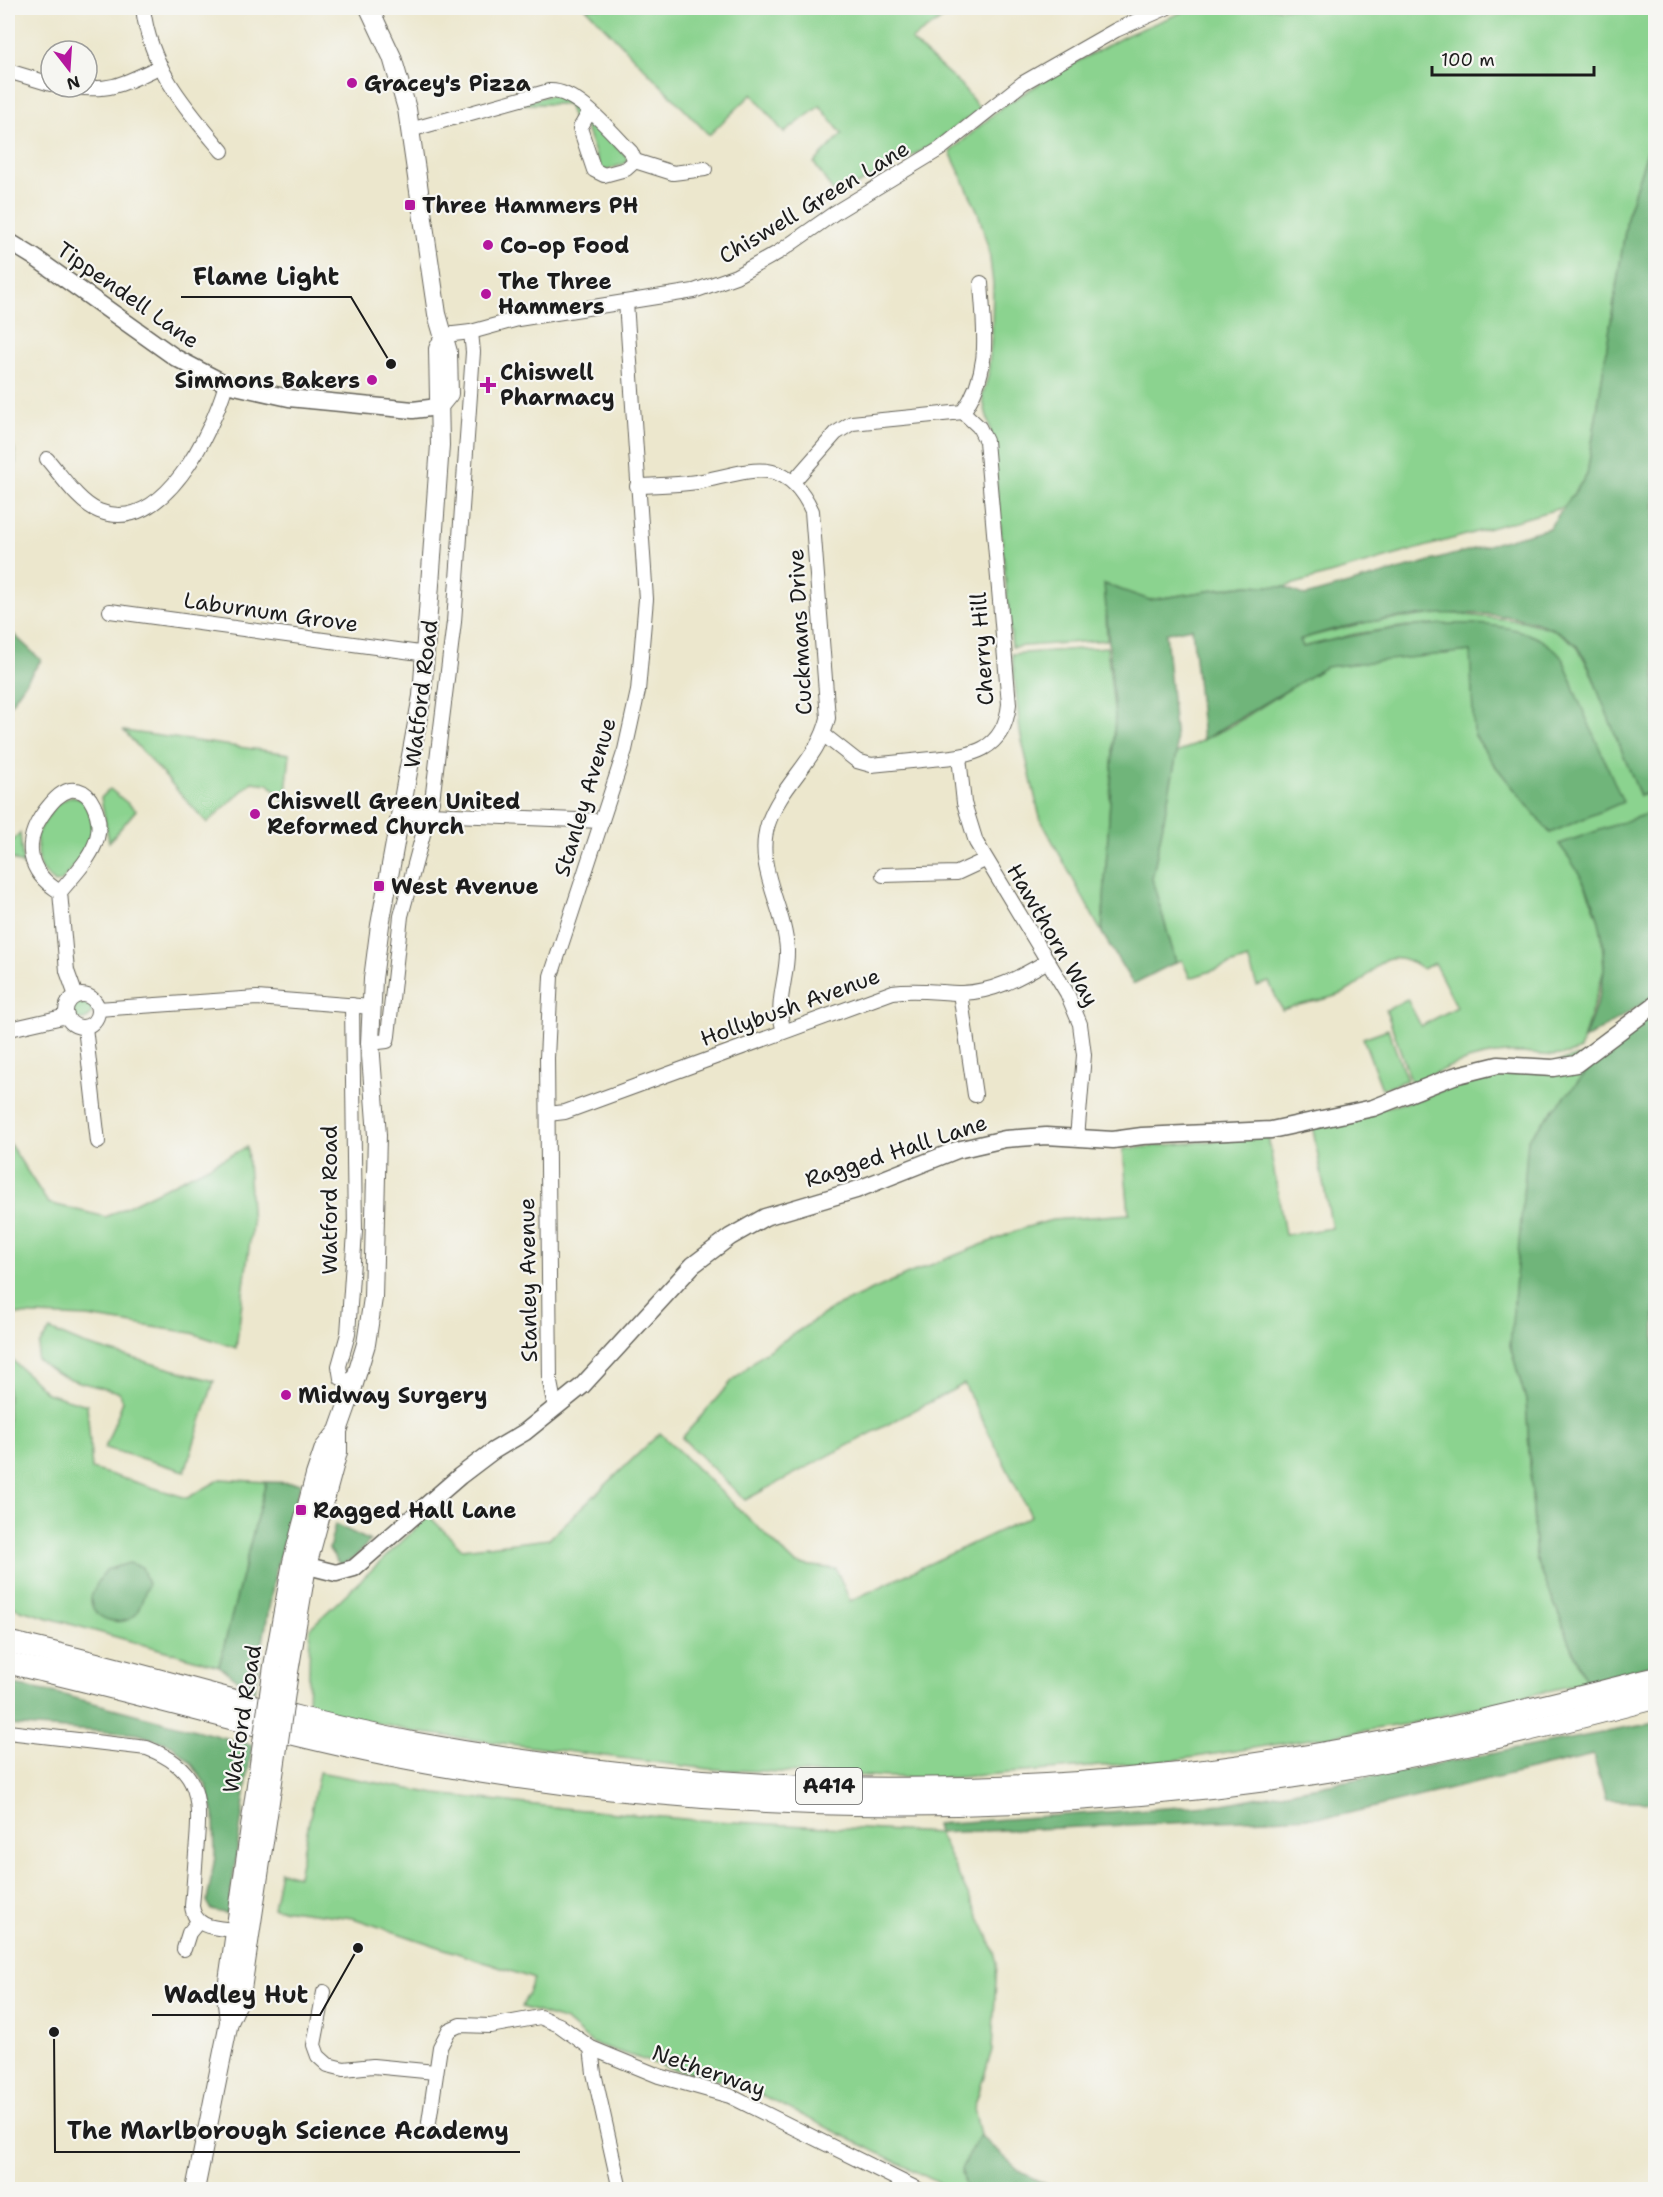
<svg xmlns="http://www.w3.org/2000/svg" width="1663" height="2197" font-family="'Shantell Sans',sans-serif">
  <style>
    .green { fill: #8bd38f; stroke: #547856; stroke-width: 1.5 }
    .forest { fill: #70b57a; stroke: #46684b; stroke-width: 1.5 }
    .lines { fill: none; stroke-linecap: round; stroke-linejoin: round }
    .minor-casing { stroke: #65635a; stroke-width: 16 }
    .tertiary-casing { stroke: #65635a; stroke-width: 19 }
    .secondary-casing { stroke: #65635a; stroke-width: 20 }
    .trunk-casing { stroke: #65635a; stroke-width: 23 }
    .minor { stroke: #fff; stroke-width: 14 }
    .tertiary { stroke: #fff; stroke-width: 16 }
    .secondary { stroke: #fff; stroke-width: 18 }
    .trunk { stroke: #fff; stroke-width: 21 }
    .secondary-bridge-casing { stroke: #65635a; stroke-width: 20; stroke-linecap: butt }
    .secondary-bridge { stroke: #fff; stroke-width: 18 }
    .poi-dot { fill: #b5179e; stroke: #f6f6f2; stroke-width: 2 }
    .labels { text-anchor: middle; dominant-baseline: central; stroke-width: 4.5; stroke-linejoin: round; paint-order: stroke }
    .shield { fill: #f6f6f2; stroke: #5d5d5c; stroke-width: 1.5 }
    .shield-label { font-size: 21px; font-weight: bold; fill: #1c1c1c }
    .poi-label { font-size: 22px; font-weight: bold; fill: #1c1c1c; stroke: #f6f6f2; text-anchor: start }
    .street-label { font-size: 22px; fill: #1c1c1c; stroke: #f6f6f2 }
    .leader { fill: none; stroke: #1c1c1c; stroke-width: 2 }
    .callout-dot { fill: #1c1c1c; stroke: #f6f6f2; stroke-width: 2 }
    .callout-label { font-size: 24px; text-anchor: middle; font-weight: bold; fill: #1c1c1c; stroke: #f6f6f2; stroke-width: 4.5; stroke-linejoin: round; paint-order: stroke }
  </style>
  <rect width="100%" height="100%" fill="#f6f6f2"/>
  <filter id="ink" filterUnits="userSpaceOnUse"><feTurbulence type="fractalNoise" baseFrequency=".0167" numOctaves="2"/><feDisplacementMap in="SourceGraphic" scale="12" xChannelSelector="R" yChannelSelector="G"/><feConvolveMatrix kernelMatrix="1 2 1 2 8 2 1 2 1" color-interpolation-filters="sRGB"/></filter>
  <filter id="wash" filterUnits="userSpaceOnUse"><feTurbulence type="fractalNoise" baseFrequency=".008" numOctaves="4" result="noise"/><feDisplacementMap in="SourceGraphic" scale="24" xChannelSelector="R" yChannelSelector="G"/><feGaussianBlur stdDeviation="1.35" result="paint"/><feColorMatrix in="noise" values="0 0 0 0 0 0 0 0 0 0 0 0 0 0 0 0 0 1.4 0 .05"/><feComposite in="paint" operator="in"/></filter>
  <g filter="url(#wash)">
    <rect width="100%" height="100%" fill="#ece7cd"/>
    <!-- green -->
    <g class="green">
      <path d="M586,8H958L911,40L961,85L980,109L930,146L836,196L814,163L842,134L820,106L784,133L752,94L709,135Z"/>
      <path d="M1192,8H1655V128L1628,212L1587,475L1564,507L1284,587L1247,585L1149,600L1105,584L1107,640L1012,647L992,437L982,396L988,376L992,331L993,284L989,251L978,212L950,152L1002,107L1058,72L1127,35Z"/>
      <path d="M554,94L582,111L576,127L568,104H517Z"/>
      <path d="M590,119L627,157L626,163L602,172L584,123Z"/>
      <path d="M8,436C19,450 17,478 8,494Z"/>
      <path d="M1447,613L1523,621L1555,630L1576,645L1589,668L1640,796L1655,790V811L1559,844L1578,868L1601,925L1604,970L1580,1050C1553,1062 1533,1051 1506,1053C1472,1055 1442,1069 1412,1084L1386,1010L1407,999L1421,1026L1457,1007L1434,963L1423,969C1379,938 1377,978 1345,992C1325,1002 1303,1002 1282,1010L1269,982L1257,986L1248,959L1190,978L1182,960L1176,962L1152,879L1177,753L1231,726L1326,666L1471,651L1474,734L1493,763L1550,833L1572,684L1563,659L1470,624L1407,626L1355,634L1303,647L1300,639L1368,622Z"/>
      <path d="M1107,647L1115,718L1102,933L1040,818L1020,732L1012,654Z"/>
      <path d="M124,731L290,754L285,803L269,784L252,782L207,823Z"/>
      <path d="M110,789L136,810L109,842L101,798Z"/>
      <path d="M71,796L85,801C104,839 84,853 61,882L55,883L40,868L36,835L55,805Z"/>
      <path d="M20,833L23,865L8,856V846Z"/>
      <circle cx="82" cy="1010" r="10"/>
      <path d="M1388,1029L1407,1080L1382,1089L1363,1038Z"/>
      <path d="M1607,1049L1510,1346L1526,1400L1536,1558L1586,1682L1407,1724L1176,1760L935,1779L709,1769L414,1732L308,1707L310,1628L429,1516L462,1549L549,1539L660,1433L796,1564L836,1569L850,1601L1031,1516L964,1384L745,1500L682,1438L731,1382L761,1355L835,1307L908,1274L1024,1228L1052,1220L1129,1214L1123,1149L1268,1136L1285,1235L1332,1228L1312,1125L1424,1098L1480,1074L1522,1071Z"/>
      <path d="M9,1143L48,1203L106,1217L247,1147L252,1225L236,1348L192,1333L88,1317L9,1314Z"/>
      <path d="M50,1330L83,1344L214,1381L185,1471L105,1448L123,1401L119,1392C88,1384 61,1381 37,1359L39,1345Z"/>
      <path d="M8,1356L47,1393L87,1405L92,1469L187,1498L221,1479L266,1482L219,1666L17,1609L8,1602Z"/>
      <path d="M319,1772L436,1794L562,1808L695,1820L938,1833L990,1940L997,1962L992,2050L974,2108L980,2135L961,2169L967,2189H951L739,2084L665,2067L592,2043L566,2021L522,2007L534,1979L353,1918L273,1908L280,1871L298,1876Z"/>
    </g>
    <!-- forest -->
    <g class="forest">
      <path d="M1655,128V790L1640,796C1626,762 1613,728 1599,694C1593,678 1587,656 1575,644C1524,593 1361,616 1300,640L1303,647C1364,632 1517,598 1562,658C1568,667 1571,682 1575,692C1591,729 1607,765 1623,802L1550,833L1493,763L1474,734L1470,651L1326,667L1203,740L1192,628L1166,633L1177,753L1152,879L1176,962L1133,984L1102,933L1115,718L1104,584L1150,600L1247,585L1284,587L1305,596L1549,528L1587,475L1628,212Z"/>
      <path d="M8,629L41,660L8,708Z"/>
      <path d="M1655,811V996L1584,1040C1591,1018 1603,991 1604,968C1606,922 1587,880 1559,844Z"/>
      <path d="M1655,1014V1664L1586,1682L1536,1558L1526,1400L1510,1346L1528,1139L1618,1036Z"/>
      <path d="M266,1482L301,1483L276,1569L254,1692L219,1666Z"/>
      <path d="M335,1524L370,1541L353,1559L340,1565L329,1549Z"/>
      <path d="M129,1563L142,1567L148,1584C144,1593 141,1608 135,1615C122,1629 90,1619 91,1599C92,1589 101,1578 106,1570Z"/>
      <path d="M8,1684L56,1693L252,1745L228,1914L212,1910L207,1901L215,1857L214,1815L207,1786L191,1763L172,1745L138,1734L8,1725Z"/>
      <path d="M1655,1723V1802L1606,1800L1593,1755L1337,1816L938,1833L936,1824L1223,1804Z"/>
      <path d="M980,2135L1021,2172L1054,2189H967L961,2169Z"/>
    </g>
  </g>
  <g filter="url(#ink)">
    <g class="lines">
      <!-- minor casing -->
      <g class="minor-casing">
        <g id="minor">
          <path d="M143,8C150,68 185,107 222,151"/>
          <path d="M8,71L51,84"/>
          <path d="M73,87C112,92 125,83 159,67"/>
          <path d="M410,130L549,91C577,89 612,133 631,152L635,161L626,169L604,175L594,170L580,128L590,111"/>
          <path d="M635,161L673,173L705,169"/>
          <path d="M445,335L471,332L518,319L694,291L736,276L779,252L836,212L940,149L1023,83L1116,30L1166,8"/>
          <path d="M963,412C992,369 984,332 981,283"/>
          <path d="M47,459C61,475 79,503 99,511C163,537 213,430 226,384"/>
          <path d="M793,482L836,433L852,423L963,412"/>
          <path d="M637,486C658,485 677,485 697,482C746,473 785,451 812,511L828,718C819,759 781,784 768,824C754,868 785,907 787,950C788,978 774,1003 784,1031"/>
          <path d="M110,611L427,654"/>
          <path d="M824,735L857,761L871,765C891,763 911,761 932,759C971,756 1004,752 1009,704L986,441L979,427L963,412"/>
          <path d="M959,757L964,803L976,842L1067,993L1080,1024L1084,1055L1077,1138"/>
          <path d="M403,813L602,821"/>
          <path d="M883,875L957,873L985,860"/>
          <path d="M60,892C27,872 22,842 45,811C52,802 59,793 70,790C78,789 85,792 90,799C114,837 83,864 60,892L67,971L76,996"/>
          <path d="M960,993L975,1095"/>
          <circle cx="82" cy="1011" r="16"/>
          <path d="M352,1005L355,1232L348,1334L339,1366L341,1378L354,1384"/>
          <path d="M98,1009L257,998L372,1007"/>
          <path d="M85,1027L98,1142"/>
          <path d="M10,1029L67,1016"/>
          <path d="M370,1043L387,1041L388,1036L401,916L432,801L454,622L473,352L471,332"/>
          <path d="M548,1114L565,1112L893,992C917,988 939,993 962,993C995,992 1020,977 1048,961"/>
          <path d="M555,1408L550,1382L547,1058L551,976L625,750L638,691L646,599L626,302"/>
          <path d="M8,1732L147,1748C196,1767 201,1792 197,1841C195,1863 194,1885 192,1906C195,1932 222,1927 242,1931"/>
          <path d="M184,1949L189,1933L198,1922"/>
          <path d="M324,1992L314,2045L318,2056L328,2065L344,2069L373,2066L435,2072"/>
          <path d="M591,2048L594,2073L620,2190"/>
          <path d="M429,2122L440,2047L449,2030L460,2025L490,2026L540,2017L559,2025L591,2048L659,2076L730,2096L919,2190"/>
        </g>
      </g>
      <!-- tertiary casing -->
      <g class="tertiary-casing">
        <g id="tertiary">
          <path d="M8,241L34,257L176,358L226,384L289,398L413,410L438,407"/>
          <path d="M296,1563L336,1573L354,1568L460,1476L493,1451L525,1432L582,1386L693,1265L730,1237L765,1217L856,1190L957,1150L1005,1139L1046,1136L1113,1140L1142,1136L1271,1130L1373,1108L1454,1076L1498,1065L1553,1068L1576,1064L1656,1004"/>
        </g>
      </g>
      <!-- secondary casing -->
      <g class="secondary-casing">
        <g id="secondary">
          <path d="M369,8L392,57L407,109L437,314L448,352L449,394L440,405"/>
          <path d="M273,1666L292,1562L315,1475L324,1448L338,1431L350,1397L366,1344L373,1298L377,1135L370,1043L373,979L380,925L422,696L440,445L438,349L445,335"/>
          <path d="M289,1672L307,1566L338,1452V1431"/>
          <path d="M229,2021L226,1995L259,1764"/>
          <path d="M195,2190L229,2022L241,1996L275,1768"/>
        </g>
      </g>
      <!-- trunk casing -->
      <g class="trunk-casing">
        <g id="trunk">
          <path d="M8,1642C144,1672 277,1717 415,1743C709,1797 1017,1805 1311,1755C1427,1736 1541,1706 1656,1678"/>
          <path d="M8,1663C150,1694 289,1739 432,1764C710,1813 998,1818 1278,1779C1406,1761 1531,1731 1656,1698"/>
        </g>
      </g>
      <!-- minor -->
      <use href="#minor" class="minor"/>
      <!-- tertiary -->
      <use href="#tertiary" class="tertiary"/>
      <!-- secondary -->
      <use href="#secondary" class="secondary"/>
      <!-- trunk -->
      <use href="#trunk" class="trunk"/>
      <!-- secondary-bridge casing -->
      <g class="secondary-bridge-casing">
        <g id="secondary-bridge">
          <path d="M259,1764L273,1666"/>
          <path d="M275,1768L289,1672"/>
        </g>
      </g>
      <!-- secondary-bridge -->
      <use href="#secondary-bridge" class="secondary-bridge"/>
    </g>
  </g>
  <!-- markers -->
  <g class="poi-dot">
    <circle cx="352" cy="83" r="6"/>
    <rect x="404" y="199" width="12" height="12" rx="3"/>
    <circle cx="488" cy="245" r="6"/>
    <circle cx="486" cy="294" r="6"/>
    <circle cx="372" cy="380" r="6"/>
    <path d="M485 376h6v6h6v6h-6v6h-6v-6h-6v-6h6z"/>
    <circle cx="255" cy="814" r="6"/>
    <rect x="373" y="880" width="12" height="12" rx="3"/>
    <circle cx="286" cy="1395" r="6"/>
    <rect x="295" y="1504" width="12" height="12" rx="3"/>
  </g>
  <g class="labels">
    <!-- shield labels -->
    <rect class="shield" x="796" y="1768" width="66" height="36" rx="4.5"/>
    <g class="shield-label">
      <text x="829" y="1786">A414</text>
    </g>
    <!-- poi labels -->
    <g class="poi-label">
      <text x="364" y="83">Gracey's Pizza</text>
      <text x="422" y="205">Three Hammers PH</text>
      <text x="500" y="245">Co-op Food</text>
      <text x="498" y="281">The Three<tspan x="498" dy="25">Hammers</tspan></text>
      <text x="500" y="372">Chiswell<tspan x="500" dy="25">Pharmacy</tspan></text>
      <text x="360" y="380" text-anchor="end">Simmons Bakers</text>
      <text x="267" y="801">Chiswell Green United<tspan x="267" dy="25">Reformed Church</tspan></text>
      <text x="391" y="886">West Avenue</text>
      <text x="298" y="1395">Midway Surgery</text>
      <text x="313" y="1510">Ragged Hall Lane</text>
    </g>
    <!-- street labels -->
    <g class="street-label">
      <text transform="translate(814 202) rotate(-31)">Chiswell Green Lane</text>
      <text transform="translate(128 295) rotate(35)">Tippendell Lane</text>
      <text transform="translate(271 612) rotate(8)">Laburnum Grove</text>
      <text transform="translate(800 632) rotate(-93)">Cuckmans Drive</text>
      <text transform="translate(982 649) rotate(-94)">Cherry Hill</text>
      <text transform="translate(421 694) rotate(-83)">Watford Road</text>
      <text transform="translate(585 797) rotate(-73)">Stanley Avenue</text>
      <text transform="translate(1053 935) rotate(60)">Hawthorn Way</text>
      <text transform="translate(790 1007) rotate(-20)">Hollybush Avenue</text>
      <text transform="translate(896 1151) rotate(-18)">Ragged Hall Lane</text>
      <text transform="translate(329 1200) rotate(-90)">Watford Road</text>
      <text transform="translate(528 1280) rotate(-91)">Stanley Avenue</text>
      <text transform="translate(242 1719) rotate(-81)">Watford Road</text>
      <text transform="translate(709 2071) rotate(19)">Netherway</text>
    </g>
  </g>
  <!-- callouts -->
  <path class="leader" d="M391 364L351 297H181M358 1948L320 2015H152M54 2032L55 2152H520"/>
  <g class="callout-dot">
    <circle cx="391" cy="364" r="6"/>
    <circle cx="358" cy="1948" r="6"/>
    <circle cx="54" cy="2032" r="6"/>
  </g>
  <g class="callout-label">
    <text x="266" y="285">Flame Light</text>
    <text x="236" y="2003">Wadley Hut</text>
    <text x="288" y="2139">The Marlborough Science Academy</text>
  </g>
  <!-- margin -->
  <rect width="1663" height="2197" fill="none" stroke="#f6f6f2" stroke-width="30"/>
  <!-- north arrow -->
  <g transform="translate(69 69) rotate(163)"><circle r="28" fill="#f6f6f2" stroke="#9f9f9c" stroke-width="1.5"/>
  <path d="M0-4.5L10 22L0 15L-10 22Z" fill="#b5179e"/>
  <text y="-9" font-size="16" font-weight="bold" text-anchor="middle" fill="#1c1c1c">N</text>
  </g>
  <!-- scale -->
  <path d="M1432 66v9h162v-9" fill="none" stroke="#1c1c1c" stroke-width="3"/>
  <text x="1441" y="66" font-size="18" fill="#1c1c1c" stroke="#f6f6f2" stroke-width="4.5" paint-order="stroke">100 m</text>
</svg>
